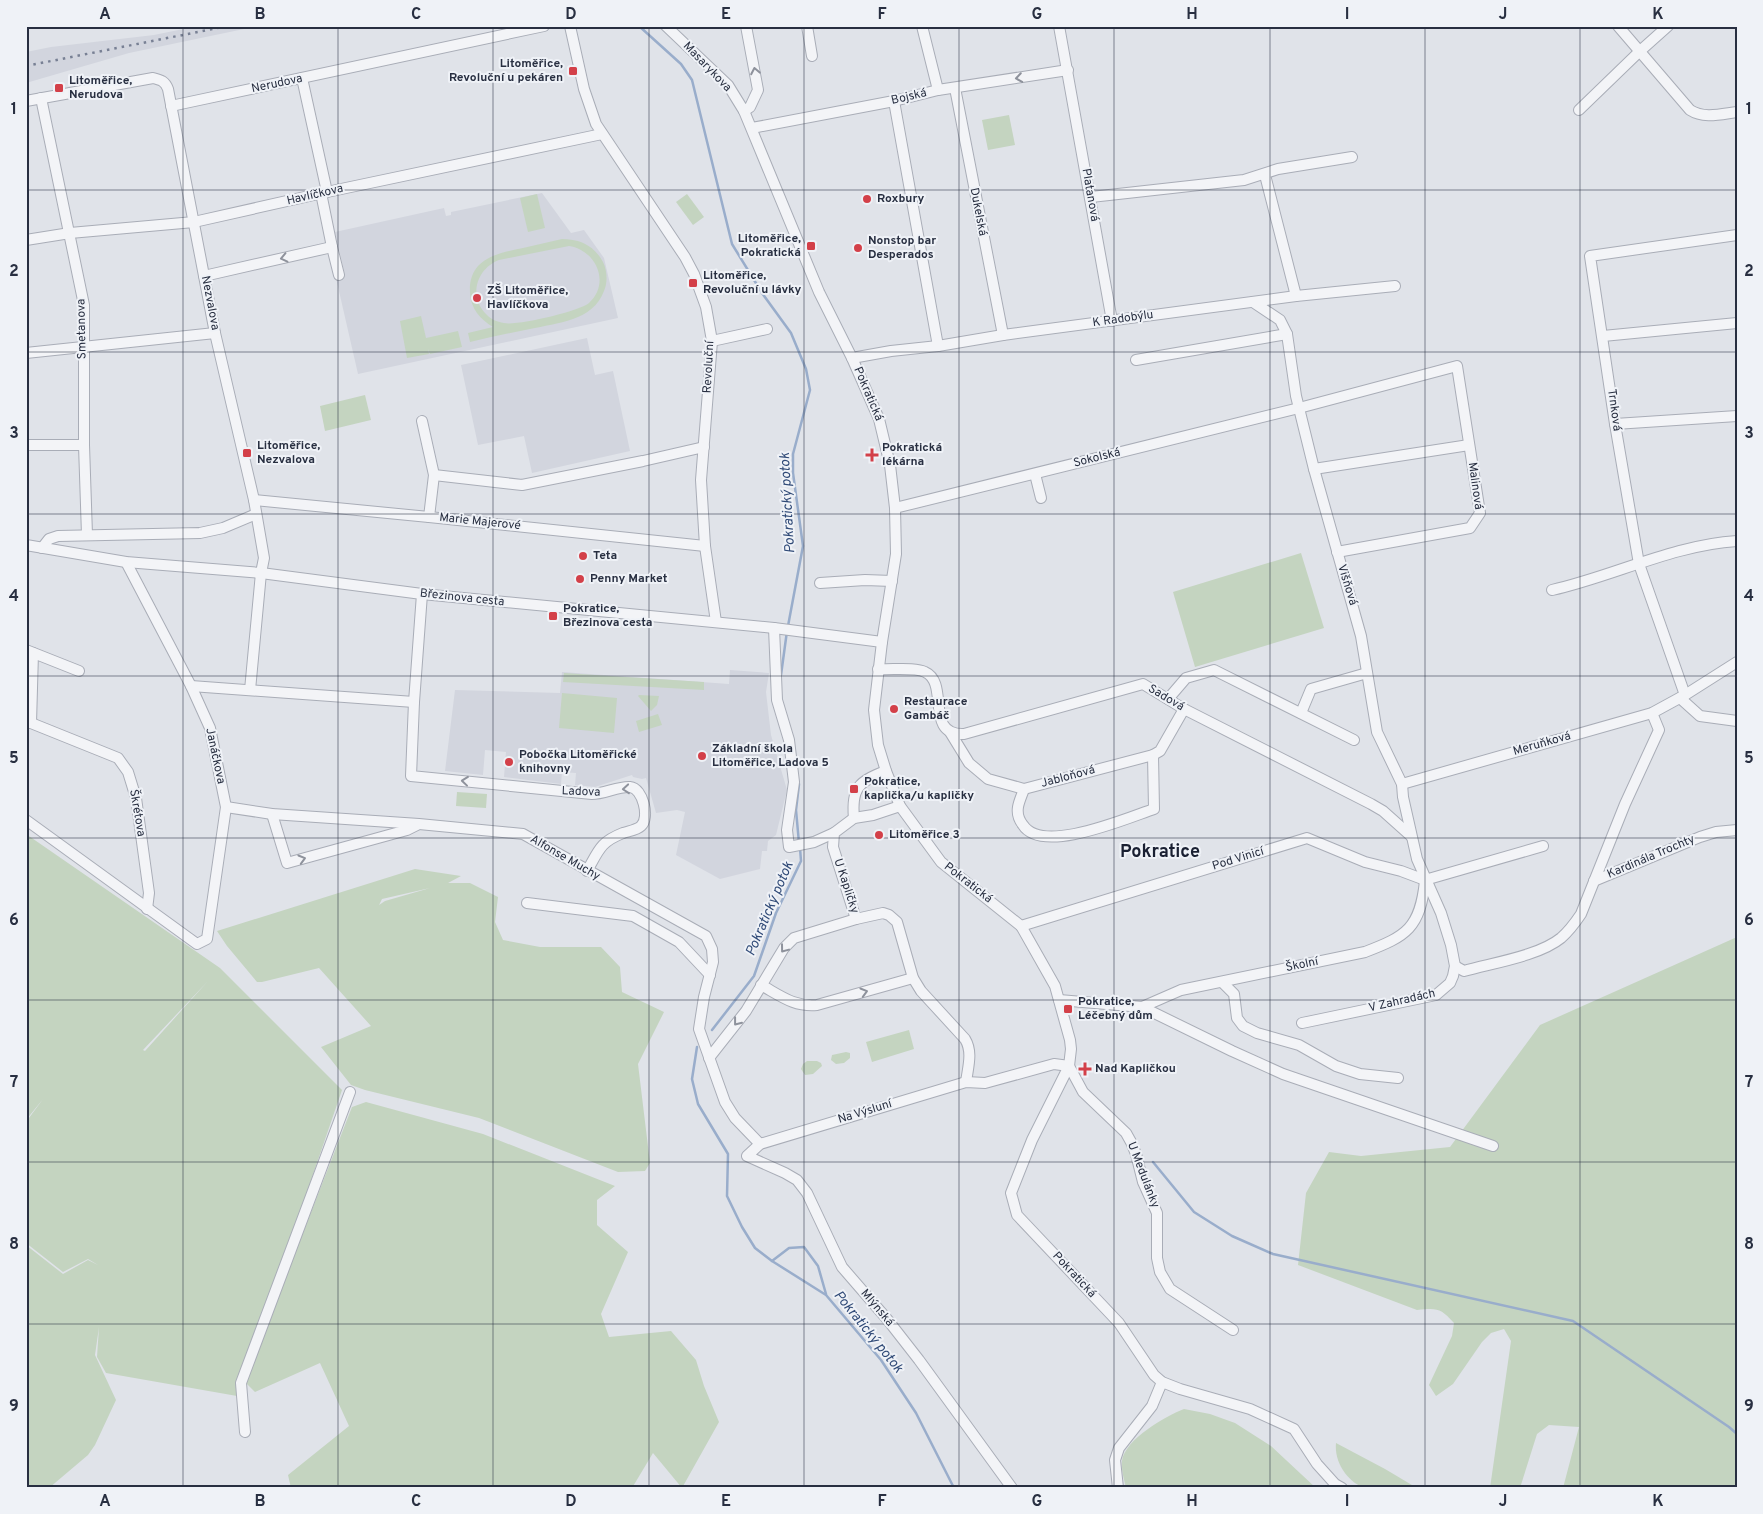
<svg xmlns="http://www.w3.org/2000/svg" width="1763" height="1514" font-family="Overpass,sans-serif">
  <style>
    .built { fill: #d2d5de }
    .green { fill: #c4d4c0; fill-rule: evenodd }
    .lines { fill: none; stroke-linecap: round; stroke-linejoin: round }
    .stream { stroke: #99adcb; stroke-width: 2.5 }
    .minor-casing { stroke: #a9adb7; stroke-width: 12 }
    .minor { stroke: #f3f4f7; stroke-width: 10 }
    .rail { stroke: #788094; stroke-width: 2.5; stroke-dasharray: 2.5 5; stroke-linecap: butt }
    .oneway { stroke: #8e929c }
    .grid { fill: none; stroke: #282f41; stroke-width: 1; stroke-opacity: 0.55 }
    .poi-dot { fill: #d34049; stroke: #eff2f7; stroke-width: 2 }
    .labels { text-anchor: middle; dominant-baseline: central; stroke-width: 4; stroke-linejoin: round; paint-order: stroke }
    .poi-label { font-size: 12px; font-weight: bold; fill: #282f41; stroke: #eff2f7; text-anchor: start }
    .street-label { font-size: 12px; fill: #282f41; stroke: #eff2f7 }
    .water-label { font-size: 14px; font-style: italic; fill: #304a77; stroke: #eff2f7 }
    .district-label { font-size: 18px; font-weight: bold; fill: #1a2032; stroke: #eff2f7 }
    .neatline { fill: none; stroke: #282f41; stroke-width: 2 }
    .grid-label { font-size: 16px; text-anchor: middle; font-weight: bold; fill: #282f41 }
  </style>
  <rect width="100%" height="100%" fill="#e0e3e9"/>
  <!-- built -->
  <g class="built">
    <path d="M198,26H259L129,53L26,83V52L51,47L154,35Z"/>
    <path d="M542,193L571,233L584,230L604,258L618,318L358,374L336,278L345,275L335,232L444,208L446,216L451,215V212Z"/>
    <path d="M587,338L595,375L613,371L630,451L532,473L524,436L478,445L461,365Z"/>
    <path d="M730,670L769,673L766,692L771,735L787,790L776,835L768,841L767,851H762L760,869L720,879L676,855L685,812L677,810L656,813L646,778L642,779L633,777L632,775L595,787L575,785L576,773L562,772L561,784L504,777L506,752L485,750L483,775L445,771L455,690L560,693L562,672L729,684Z"/>
  </g>
  <!-- green -->
  <g class="green">
    <path d="M1009,115L1015,145L988,150L982,120Z"/>
    <path d="M537,194L545,228L528,232L520,198Z"/>
    <path d="M687,194L704,217L693,225L676,202Z"/>
    <path d="M562,239C579,239 594,245 603,262C607,270 608,282 604,291C593,321 557,323 530,329C510,333 490,337 470,342L468,333L493,327C480,319 471,309 470,293C468,259 497,253 523,248C536,245 549,242 562,239ZM569,246C596,250 611,283 589,303C580,311 517,326 504,323C497,322 490,319 485,313C468,294 478,268 499,260Z"/>
    <path d="M421,316L426,338L458,331L462,347L430,354L428,349L429,354L407,358L400,321Z"/>
    <path d="M365,395L371,420L325,431L320,406Z"/>
    <path d="M1301,553L1324,628L1195,667L1173,592Z"/>
    <path d="M564,673L704,682V690L563,682Z"/>
    <path d="M562,693L617,698L614,733L559,728Z"/>
    <path d="M639,695L659,696L657,705L651,711L638,696Z"/>
    <path d="M658,714L662,725L639,732L636,721Z"/>
    <path d="M457,792L487,794L486,808L456,806Z"/>
    <path d="M26,834L220,968L342,1090L237,1396L106,1373L97,1357L99,1327L95,1355L116,1400L95,1445L88,1455L49,1488H26V1245L63,1274L88,1260L98,1265L88,1259L63,1272L26,1243V1122L43,1099L26,1120ZM208,981L145,1051L143,1050Z"/>
    <path d="M415,869L461,876L448,883H470L498,897L495,922L503,940L540,947H601L620,967L622,992L664,1012L638,1064L650,1163L645,1171L618,1172L479,1118L365,1090L351,1085L321,1047L371,1026L319,968L262,982H257L227,946L217,931ZM430,888L385,901L379,905L382,899Z"/>
    <path d="M1737,937V1488H1563L1579,1427L1549,1425L1537,1434L1520,1488H1490L1511,1341L1504,1329L1491,1333L1482,1342L1453,1384L1436,1396L1429,1385L1452,1336L1454,1323C1440,1308 1438,1308 1417,1310L1298,1265L1306,1193L1329,1152L1361,1156L1450,1147L1540,1025Z"/>
    <path d="M909,1030L914,1049L872,1062L866,1042Z"/>
    <path d="M846,1052L850,1053V1058L844,1063L836,1064L831,1060L832,1055Z"/>
    <path d="M807,1061H817L821,1063L822,1066L813,1074L805,1075L801,1069L803,1064Z"/>
    <path d="M366,1102L483,1134L615,1186L597,1200V1225L628,1252L601,1314L609,1337L671,1331L696,1360L704,1386L719,1422L682,1488L653,1453L632,1488H291L288,1475L349,1426L320,1363L255,1392L245,1382L352,1107Z"/>
    <path d="M1184,1409L1210,1414L1235,1423L1271,1446L1316,1488H1126C1124,1479 1121,1469 1122,1461C1125,1439 1166,1416 1184,1409Z"/>
    <path d="M1336,1443L1385,1469L1417,1488H1364C1347,1481 1334,1462 1336,1443Z"/>
  </g>
  <g class="lines">
    <!-- stream -->
    <g class="stream">
      <path d="M639,26L681,64L692,80L732,244L762,293L791,333L806,369L810,390L793,454V473L803,546L788,626"/>
      <path d="M781,675L787,631"/>
      <path d="M799,784L796,810L799,843"/>
      <path d="M712,1030L754,976L776,913L801,861L800,848"/>
      <path d="M697,1047L692,1079L698,1104L728,1154L727,1196L742,1227L755,1248L772,1261L826,1295L881,1360L916,1413L954,1488"/>
      <path d="M1153,1162L1194,1212L1232,1236L1273,1254L1573,1321L1729,1427L1737,1434"/>
      <path d="M772,1261L789,1248L804,1247L818,1266L826,1294"/>
    </g>
    <!-- minor casing -->
    <g class="minor-casing">
      <g id="minor">
        <path d="M570,26L584,89L596,124L685,257L694,274L706,307L712,341L701,480L705,546L716,622"/>
        <path d="M666,26L728,85L744,111L819,292L852,358L879,419L890,465L895,508L896,554L882,642L874,710L878,745L886,771L900,806L941,862L1021,926L1055,986L1070,1040L1071,1049L1069,1066L1032,1140L1011,1193L1017,1215L1119,1323L1154,1375L1162,1382L1180,1389L1250,1409L1294,1429L1317,1464L1335,1484L1342,1488"/>
        <path d="M807,26L812,56"/>
        <path d="M922,26L938,90"/>
        <path d="M1059,26L1112,321"/>
        <path d="M1618,26L1690,110C1704,119 1721,114 1737,112"/>
        <path d="M302,78L327,192"/>
        <path d="M955,88L1003,335"/>
        <path d="M41,98L84,305V445L87,535"/>
        <path d="M26,101L153,78C161,80 165,81 168,89L215,333L254,500L264,558L261,573L250,690"/>
        <path d="M894,101L938,346"/>
        <path d="M171,106L544,26"/>
        <path d="M1579,110L1640,51L1668,26"/>
        <path d="M744,111L750,107L758,90L746,26"/>
        <path d="M752,128L894,101L938,90L1068,70"/>
        <path d="M1265,175L1296,296"/>
        <path d="M321,193L332,247L339,275"/>
        <path d="M1091,197L1244,180L1278,169L1352,157"/>
        <path d="M26,240L70,233L194,222L327,192L602,134"/>
        <path d="M204,276L332,247"/>
        <path d="M1253,302L1280,320L1287,334L1296,396L1314,469L1361,636L1377,732L1402,784L1403,797L1417,859L1441,913L1451,945L1455,966L1453,976L1450,983L1436,995L1302,1023"/>
        <path d="M1603,336L1737,323"/>
        <path d="M712,341L767,329"/>
        <path d="M26,353L215,333"/>
        <path d="M852,358L891,351L938,346L1003,335L1296,296L1395,286"/>
        <path d="M1136,360L1287,334"/>
        <path d="M422,421L434,475L429,517"/>
        <path d="M1615,424L1737,416"/>
        <path d="M26,445H84"/>
        <path d="M1314,469L1469,445"/>
        <path d="M1035,474L1041,498"/>
        <path d="M434,475L522,485L643,461L704,447"/>
        <path d="M254,500L429,517L705,546"/>
        <path d="M895,508L1299,408L1457,366L1480,513L1470,528L1337,552"/>
        <path d="M26,545L126,562L261,573L422,594L774,628L882,642"/>
        <path d="M42,548L49,539L58,536L200,533L223,528L256,514"/>
        <path d="M820,583L865,580L892,581"/>
        <path d="M1552,590C1614,576 1673,545 1737,541"/>
        <path d="M422,594L414,702L411,776L592,794C604,794 619,786 630,787C643,788 650,818 641,826C637,830 629,831 623,833C600,842 599,850 587,871"/>
        <path d="M774,628L777,700L789,740L794,782L787,830L789,847L814,842L834,833"/>
        <path d="M26,650L79,671"/>
        <path d="M878,669C891,670 915,667 925,672C950,683 924,736 964,734L1143,684L1184,709L1371,804L1383,811L1411,836"/>
        <path d="M191,686L414,702"/>
        <path d="M1685,695L1639,564L1615,424L1590,256L1737,235"/>
        <path d="M1680,698L1700,716L1737,721"/>
        <path d="M1168,699L1186,678L1214,670L1354,740"/>
        <path d="M1301,713L1311,689L1367,673"/>
        <path d="M26,721L118,758L128,772L136,798L149,893L147,909"/>
        <path d="M31,723L33,653"/>
        <path d="M950,732L969,763L988,779L1024,789L1153,755L1160,751L1184,709"/>
        <path d="M1402,784L1652,713L1685,695L1737,662"/>
        <path d="M1024,789C1022,795 1019,801 1018,807C1017,813 1019,820 1023,825C1042,855 1127,818 1154,809L1153,755"/>
        <path d="M226,807L272,814L419,824L523,834L706,936L712,949L713,962L704,997L699,1029L725,1102L735,1118L760,1144"/>
        <path d="M272,814L287,863L407,830L417,825"/>
        <path d="M854,818C851,788 859,781 886,771"/>
        <path d="M26,820L197,944L207,939L226,807L210,728L191,686L126,562"/>
        <path d="M1425,880L1543,846"/>
        <path d="M1594,881L1700,837L1716,832L1737,830"/>
        <path d="M527,903L633,916L679,942L710,975"/>
        <path d="M856,919L833,847L834,833L854,818L873,815L900,806"/>
        <path d="M1021,926L1307,838L1365,862L1401,871L1425,880"/>
        <path d="M1455,966L1464,971C1492,963 1539,956 1561,938C1569,931 1575,923 1581,914L1625,804L1659,730L1652,713"/>
        <path d="M1222,982L1234,994L1237,1018L1243,1026L1257,1033L1299,1045L1336,1066L1360,1074L1398,1078"/>
        <path d="M761,985C781,996 794,1007 817,1005L913,978"/>
        <path d="M1059,1000L1142,1007L1232,1051L1283,1074L1493,1146"/>
        <path d="M1142,1007L1181,990L1365,952C1407,936 1420,928 1425,881"/>
        <path d="M709,1058L746,1011L784,948L794,938L856,919L883,913L889,915L897,922L913,978L921,991L965,1039C973,1052 968,1067 966,1082"/>
        <path d="M1069,1066L1083,1092L1126,1133L1131,1142L1136,1154L1143,1182L1157,1213V1258L1160,1272L1170,1289L1233,1330"/>
        <path d="M245,1432L241,1383L350,1092"/>
        <path d="M1012,1488L919,1360L887,1319L842,1267L807,1193L797,1180L785,1173L747,1156L760,1144L966,1082L985,1083L1054,1064L1069,1066"/>
        <path d="M1118,1488L1115,1460L1119,1448L1152,1406L1162,1382"/>
      </g>
    </g>
    <!-- minor -->
    <use href="#minor" class="minor"/>
    <!-- rail -->
    <path class="rail" d="M26,66L228,26"/>
  </g>
  <!-- one-way arrows -->
  <defs><path id="oneway-chevron" d="M-2-3.5L2.5 0L-2 3.5" fill="none" stroke-width="1.6" stroke-linecap="round" stroke-linejoin="round" transform="scale(1.25)"/></defs>
  <g class="oneway">
    <use href="#oneway-chevron" transform="translate(755 71) rotate(-101)"/>
    <use href="#oneway-chevron" transform="translate(1019 78) rotate(171)"/>
    <use href="#oneway-chevron" transform="translate(284 258) rotate(167)"/>
    <use href="#oneway-chevron" transform="translate(465 781) rotate(-174)"/>
    <use href="#oneway-chevron" transform="translate(626 789) rotate(175)"/>
    <use href="#oneway-chevron" transform="translate(302 859) rotate(-16)"/>
    <use href="#oneway-chevron" transform="translate(784 949) rotate(127)"/>
    <use href="#oneway-chevron" transform="translate(864 992) rotate(-16)"/>
    <use href="#oneway-chevron" transform="translate(737 1022) rotate(128)"/>
  </g>
  <!-- grid -->
  <path class="grid" d="M183,26V1488M338,26V1488M493,26V1488M649,26V1488M804,26V1488M959,26V1488M1114,26V1488M1270,26V1488M1425,26V1488M1580,26V1488M26,190H1737M26,352H1737M26,514H1737M26,676H1737M26,838H1737M26,1000H1737M26,1162H1737M26,1324H1737"/>
  <!-- markers -->
  <g class="poi-dot">
    <rect x="568" y="66" width="10" height="10" rx="2.5"/>
    <rect x="54" y="83" width="10" height="10" rx="2.5"/>
    <circle cx="867" cy="199" r="5"/>
    <rect x="806" y="241" width="10" height="10" rx="2.5"/>
    <circle cx="858" cy="248" r="5"/>
    <rect x="688" y="278" width="10" height="10" rx="2.5"/>
    <circle cx="477" cy="298" r="5"/>
    <rect x="242" y="448" width="10" height="10" rx="2.5"/>
    <path d="M869.5 447.5h5v5h5v5h-5v5h-5v-5h-5v-5h5z"/>
    <circle cx="583" cy="556" r="5"/>
    <circle cx="580" cy="579" r="5"/>
    <rect x="548" y="611" width="10" height="10" rx="2.5"/>
    <circle cx="894" cy="709" r="5"/>
    <circle cx="702" cy="756" r="5"/>
    <circle cx="509" cy="762" r="5"/>
    <rect x="849" y="784" width="10" height="10" rx="2.5"/>
    <circle cx="879" cy="835" r="5"/>
    <rect x="1063" y="1004" width="10" height="10" rx="2.5"/>
    <path d="M1082.5 1061.5h5v5h5v5h-5v5h-5v-5h-5v-5h5z"/>
  </g>
  <g class="labels">
    <!-- poi labels -->
    <g class="poi-label">
      <text x="563" y="64" text-anchor="end">Litoměřice,<tspan x="563" dy="14">Revoluční u pekáren</tspan></text>
      <text x="69" y="81">Litoměřice,<tspan x="69" dy="14">Nerudova</tspan></text>
      <text x="877" y="199">Roxbury</text>
      <text x="801" y="239" text-anchor="end">Litoměřice,<tspan x="801" dy="14">Pokratická</tspan></text>
      <text x="868" y="241">Nonstop bar<tspan x="868" dy="14">Desperados</tspan></text>
      <text x="703" y="276">Litoměřice,<tspan x="703" dy="14">Revoluční u lávky</tspan></text>
      <text x="487" y="291">ZŠ Litoměřice,<tspan x="487" dy="14">Havlíčkova</tspan></text>
      <text x="257" y="446">Litoměřice,<tspan x="257" dy="14">Nezvalova</tspan></text>
      <text x="882" y="448">Pokratická<tspan x="882" dy="14">lékárna</tspan></text>
      <text x="593" y="556">Teta</text>
      <text x="590" y="579">Penny Market</text>
      <text x="563" y="609">Pokratice,<tspan x="563" dy="14">Březinova cesta</tspan></text>
      <text x="904" y="702">Restaurace<tspan x="904" dy="14">Gambáč</tspan></text>
      <text x="712" y="749">Základní škola<tspan x="712" dy="14">Litoměřice, Ladova 5</tspan></text>
      <text x="519" y="755">Pobočka Litoměřické<tspan x="519" dy="14">knihovny</tspan></text>
      <text x="864" y="782">Pokratice,<tspan x="864" dy="14">kaplička/u kapličky</tspan></text>
      <text x="889" y="835">Litoměřice 3</text>
      <text x="1078" y="1002">Pokratice,<tspan x="1078" dy="14">Léčebný dům</tspan></text>
      <text x="1095" y="1069">Nad Kapličkou</text>
    </g>
    <!-- street labels -->
    <g class="street-label">
      <text transform="translate(707 67) rotate(46)">Masarykova</text>
      <text transform="translate(277 84) rotate(-12)">Nerudova</text>
      <text transform="translate(909 97) rotate(-13)">Bojská</text>
      <text transform="translate(315 195) rotate(-13)">Havlíčkova</text>
      <text transform="translate(1090 195) rotate(80)">Platanová</text>
      <text transform="translate(978 212) rotate(79)">Dukelská</text>
      <text transform="translate(210 303) rotate(79)">Nezvalova</text>
      <text transform="translate(1123 319) rotate(-8)">K Radobýlu</text>
      <text transform="translate(82 329) rotate(-91)">Smetanova</text>
      <text transform="translate(709 367) rotate(-87)">Revoluční</text>
      <text transform="translate(868 394) rotate(67)">Pokratická</text>
      <text transform="translate(1614 410) rotate(82)">Trnková</text>
      <text transform="translate(1097 458) rotate(-14)">Sokolská</text>
      <text transform="translate(1475 486) rotate(82)">Malinová</text>
      <text transform="translate(480 522) rotate(6)">Marie Majerové</text>
      <text transform="translate(1347 585) rotate(73)">Višňová</text>
      <text transform="translate(462 598) rotate(6)">Březinova cesta</text>
      <text transform="translate(1166 698) rotate(31)">Sadová</text>
      <text transform="translate(1542 744) rotate(-16)">Meruňková</text>
      <text transform="translate(215 756) rotate(78)">Janáčkova</text>
      <text transform="translate(1068 777) rotate(-15)">Jabloňová</text>
      <text transform="translate(581 792) rotate(2)">Ladova</text>
      <text transform="translate(137 813) rotate(80)">Škrétova</text>
      <text transform="translate(1651 857) rotate(-23)">Kardinála Trochty</text>
      <text transform="translate(565 858) rotate(30)">Alfonse Muchy</text>
      <text transform="translate(1238 859) rotate(-17)">Pod Vinicí</text>
      <text transform="translate(968 883) rotate(38)">Pokratická</text>
      <text transform="translate(846 886) rotate(72)">U Kapličky</text>
      <text transform="translate(1302 965) rotate(-12)">Školní</text>
      <text transform="translate(1402 1001) rotate(-13)">V Zahradách</text>
      <text transform="translate(865 1112) rotate(-17)">Na Výsluní</text>
      <text transform="translate(1143 1175) rotate(69)">U Medulánky</text>
      <text transform="translate(1074 1275) rotate(47)">Pokratická</text>
      <text transform="translate(877 1308) rotate(50)">Mlýnská</text>
    </g>
    <!-- water labels -->
    <g class="water-label">
      <text transform="translate(788 503) rotate(-93)">Pokratický potok</text>
      <text transform="translate(770 909) rotate(-67)">Pokratický potok</text>
      <text transform="translate(868 1332) rotate(51)">Pokratický potok</text>
    </g>
    <!-- district labels -->
    <g class="district-label">
      <text x="1160" y="852">Pokratice</text>
    </g>
  </g>
  <!-- border -->
  <rect width="1763" height="1514" fill="none" stroke="#eff2f7" stroke-width="55"/>
  <rect x="28" y="28" width="1708" height="1458" class="neatline"/>
  <g class="grid-label">
    <text x="105" y="19">A</text>
    <text x="260" y="19">B</text>
    <text x="416" y="19">C</text>
    <text x="571" y="19">D</text>
    <text x="726" y="19">E</text>
    <text x="882" y="19">F</text>
    <text x="1037" y="19">G</text>
    <text x="1192" y="19">H</text>
    <text x="1347" y="19">I</text>
    <text x="1503" y="19">J</text>
    <text x="1658" y="19">K</text>
    <text x="14" y="114">1</text>
    <text x="1749" y="114">1</text>
    <text x="14" y="276">2</text>
    <text x="1749" y="276">2</text>
    <text x="14" y="438">3</text>
    <text x="1749" y="438">3</text>
    <text x="14" y="601">4</text>
    <text x="1749" y="601">4</text>
    <text x="14" y="763">5</text>
    <text x="1749" y="763">5</text>
    <text x="14" y="925">6</text>
    <text x="1749" y="925">6</text>
    <text x="14" y="1087">7</text>
    <text x="1749" y="1087">7</text>
    <text x="14" y="1249">8</text>
    <text x="1749" y="1249">8</text>
    <text x="14" y="1411">9</text>
    <text x="1749" y="1411">9</text>
    <text x="105" y="1506">A</text>
    <text x="260" y="1506">B</text>
    <text x="416" y="1506">C</text>
    <text x="571" y="1506">D</text>
    <text x="726" y="1506">E</text>
    <text x="882" y="1506">F</text>
    <text x="1037" y="1506">G</text>
    <text x="1192" y="1506">H</text>
    <text x="1347" y="1506">I</text>
    <text x="1503" y="1506">J</text>
    <text x="1658" y="1506">K</text>
  </g>
</svg>
